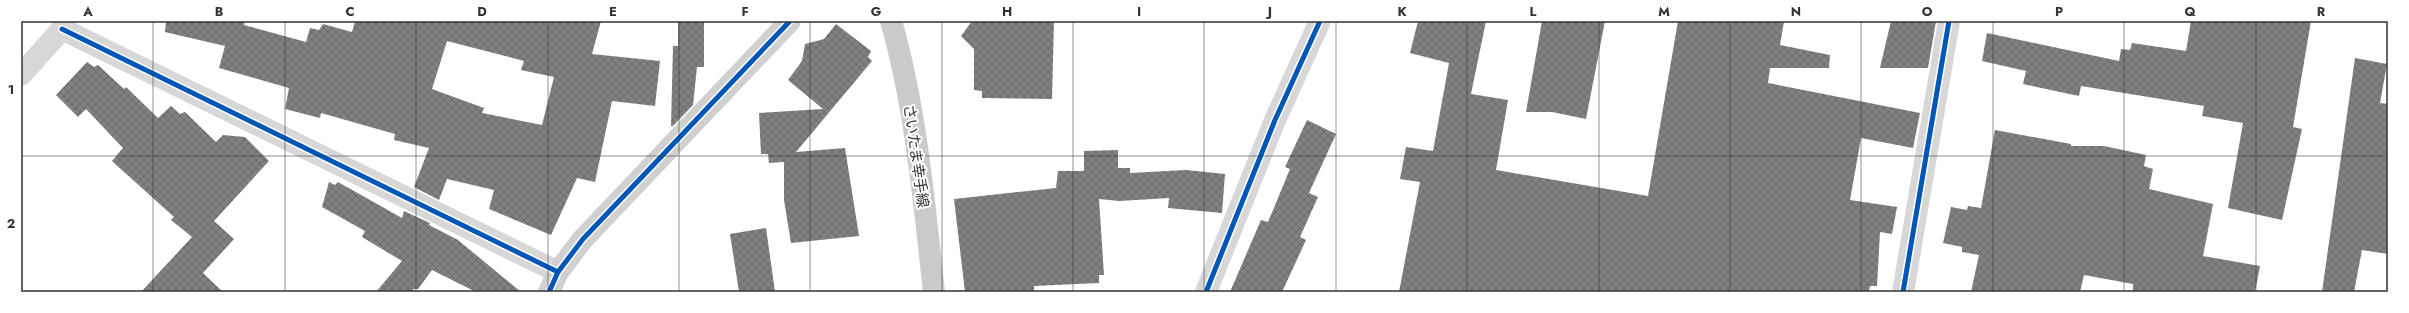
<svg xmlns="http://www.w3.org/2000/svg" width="2409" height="313" font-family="Jost,'Noto Sans JP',sans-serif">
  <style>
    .building { fill: url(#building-cross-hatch); fill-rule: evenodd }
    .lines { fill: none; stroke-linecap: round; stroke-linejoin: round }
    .street { stroke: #d7d7d7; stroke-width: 22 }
    .secondary { stroke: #d0d0d0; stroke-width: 22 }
    .primary { stroke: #cacaca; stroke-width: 22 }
    .cycleway-casing { stroke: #fff; stroke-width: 8 }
    .cycleway { stroke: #0057b8; stroke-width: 5 }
    .grid { fill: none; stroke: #333; stroke-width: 1; stroke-opacity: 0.55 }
    .labels { text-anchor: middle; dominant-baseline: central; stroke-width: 4; stroke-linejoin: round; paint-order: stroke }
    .street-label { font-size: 15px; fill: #333; stroke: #fff }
    .neatline { fill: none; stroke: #333; stroke-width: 1.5 }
    .grid-label { font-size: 13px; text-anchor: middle; font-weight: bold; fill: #333 }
  </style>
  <defs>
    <pattern id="building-cross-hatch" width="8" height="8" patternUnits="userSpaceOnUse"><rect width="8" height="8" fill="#818181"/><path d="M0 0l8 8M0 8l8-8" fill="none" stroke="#6a6a6a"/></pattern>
  </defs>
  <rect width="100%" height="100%" fill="#fff"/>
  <!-- building -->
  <g class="building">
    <path d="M166,21H245L244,25L306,42L310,28L319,30L323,24L352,32L355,21H601L592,54L660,61L655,106L612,101L595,182L577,178L551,235L489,209L494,190L447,179L439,200L414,187L429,148L394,140L395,134L321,113L320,118L285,109L289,88L219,68L225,46L165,32ZM447,41L524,61L521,70L554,77L542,125L482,113L484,108L432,89Z"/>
    <path d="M678,21H704V67H697L693,105L673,126H671L673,46H678Z"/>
    <path d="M972,21H1054L1052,99L982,98V91L974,90V49L961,36Z"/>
    <path d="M1418,21H1486L1471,94L1508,100L1496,170L1648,196L1678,21H1784L1780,45L1830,55L1829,68H1770L1768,83L1920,113L1913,148L1861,138L1850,200L1897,207L1892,234L1880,232L1877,286H1870L1869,292H1399L1420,182L1400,179L1406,147L1433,151L1449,63L1410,53Z"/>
    <path d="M1542,21H1605L1586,119L1552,112H1526Z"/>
    <path d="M1891,21H1936L1928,68H1880Z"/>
    <path d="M2191,21H2311L2293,127L2302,129L2282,220L2228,208L2243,123L2202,116L2204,106L2081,86L2079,96L2023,84L2026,71L1982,61L1987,33L2119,61L2121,49L2130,50L2132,43L2186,51Z"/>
    <path d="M836,24L871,51L868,57L872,61L796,152L845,148L859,236L791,243L784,200V162L769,163L768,154H761L759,113L823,109L788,80L802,61L805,44L824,39Z"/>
    <path d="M2355,58L2387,64L2380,103L2388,104V254L2362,250L2354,292H2322Z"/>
    <path d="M87,62L94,67L98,65L124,89L126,87L158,118L171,106L180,114L185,112L216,142L223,135L245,137L269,161L214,221L234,239L203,273L223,292H141L192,237L171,220L174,217L112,161L123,148L86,109L78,117L56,95Z"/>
    <path d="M1307,120L1336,134L1309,193L1318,197L1300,237L1306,240L1282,292H1230L1261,220L1268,222L1290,169L1285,167Z"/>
    <path d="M1995,130L2071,144V146H2104L2146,155L2144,166L2153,169L2149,189L2213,204L2203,256L2260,266L2255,292H2133V284L2084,275L2080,292H1971L1979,255L1962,252V247L1943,243L1951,207L1967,210L1968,206L1981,208Z"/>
    <path d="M1118,150V168H1130V173L1186,170L1225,174L1222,213L1168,208L1169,198L1119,201L1099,199L1104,275H1099V283L1034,286V292H965L954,199L1056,188L1058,171H1084V151Z"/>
    <path d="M329,182L335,185L338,182L402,218L404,211L430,223L429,225L458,240L521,292H476L432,270L418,289H414L411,292H376L402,261L362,237L365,231L322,207Z"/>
    <path d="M766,228L775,292H739L730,234Z"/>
  </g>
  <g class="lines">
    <!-- street -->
    <g class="street">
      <path d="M62,29L558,272"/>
      <path d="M21,75L62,29L65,21"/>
      <path d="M1206,292L1275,120L1320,21"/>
      <path d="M1903,292L1949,21"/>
    </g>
    <!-- secondary -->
    <path class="secondary" d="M549,292L558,272L583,239L790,21"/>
    <!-- primary -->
    <path class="primary" d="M891,21C916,108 924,202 934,292"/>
    <!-- cycleway casing -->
    <g class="cycleway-casing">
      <g id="cycleway">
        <path d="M62,29L558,272"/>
        <path d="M549,292L558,272L583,239L790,21"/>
        <path d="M1206,292L1275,120L1320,21"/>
        <path d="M1903,292L1949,21"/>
      </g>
    </g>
    <!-- cycleway -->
    <use href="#cycleway" class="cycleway"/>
  </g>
  <!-- grid -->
  <path class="grid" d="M153,21V292M285,21V292M416,21V292M548,21V292M679,21V292M810,21V292M942,21V292M1073,21V292M1204,21V292M1336,21V292M1467,21V292M1599,21V292M1730,21V292M1861,21V292M1993,21V292M2124,21V292M2256,21V292M21,156H2388"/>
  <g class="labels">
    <!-- street labels -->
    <g class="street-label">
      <text transform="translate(916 156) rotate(82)">さいたま幸手線</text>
    </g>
  </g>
  <!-- border -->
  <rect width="2409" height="313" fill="none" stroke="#ffffff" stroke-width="44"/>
  <rect x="22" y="22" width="2365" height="269" class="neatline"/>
  <g class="grid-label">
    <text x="88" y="16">A</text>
    <text x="219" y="16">B</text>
    <text x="350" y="16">C</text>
    <text x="482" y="16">D</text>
    <text x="613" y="16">E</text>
    <text x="745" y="16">F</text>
    <text x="876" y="16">G</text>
    <text x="1007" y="16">H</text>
    <text x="1139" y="16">I</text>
    <text x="1270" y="16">J</text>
    <text x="1402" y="16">K</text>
    <text x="1533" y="16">L</text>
    <text x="1664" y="16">M</text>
    <text x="1796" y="16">N</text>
    <text x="1927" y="16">O</text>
    <text x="2059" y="16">P</text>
    <text x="2190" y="16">Q</text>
    <text x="2321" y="16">R</text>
    <text x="11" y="94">1</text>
    <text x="11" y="228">2</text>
  </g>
</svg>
